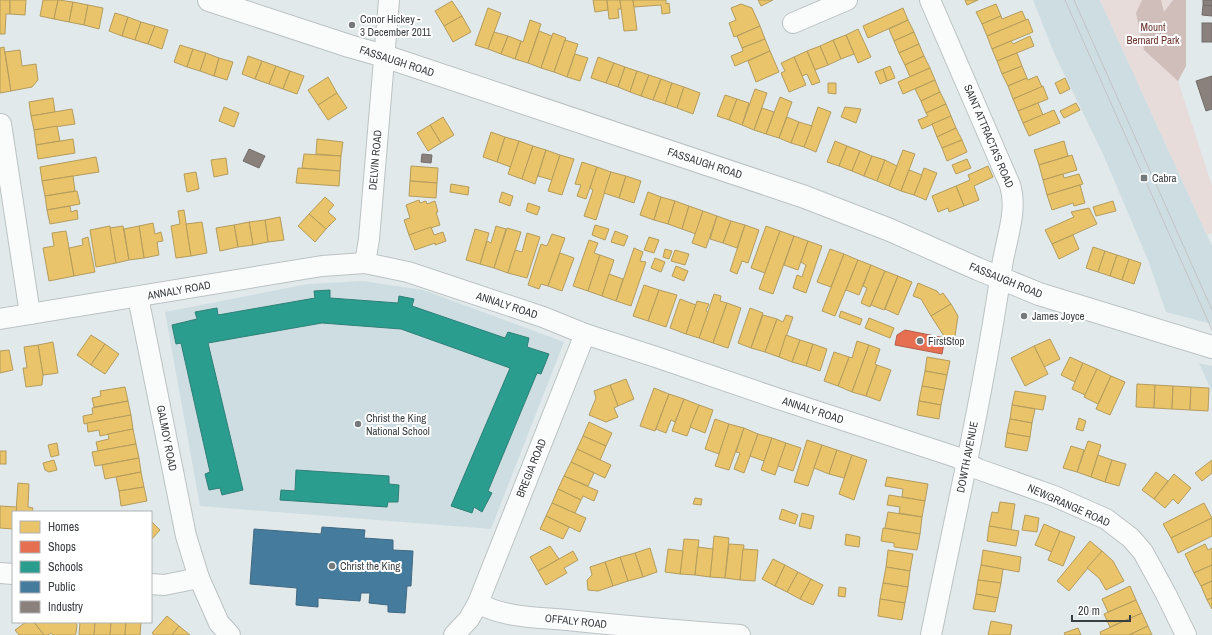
<svg xmlns="http://www.w3.org/2000/svg" width="1212" height="635" font-family="'Archivo Narrow',sans-serif">
  <style>
    .built { fill: #cedde2 }
    .green { fill: #e8dcda }
    .forest { fill: #d0bebb }
    .homes { fill: #e9c46a; stroke: #b49c5d }
    .shops { fill: #e76f51; stroke: #b3604c }
    .schools { fill: #2a9d8f; stroke: #2e8077 }
    .public { fill: #457b9d; stroke: #416981 }
    .industry { fill: #8a817c; stroke: #726d6a }
    .lines { fill: none; stroke-linecap: round; stroke-linejoin: round }
    .street-casing { stroke: #bcc2c3; stroke-width: 22 }
    .secondary-casing { stroke: #bcc2c3; stroke-width: 24 }
    .street { stroke: #fafcfc; stroke-width: 20 }
    .secondary { stroke: #fafcfc; stroke-width: 22 }
    .tram { stroke: #c1c3c3; stroke-width: 1 }
    .poi-dot { fill: #747a7c; stroke: #fff; stroke-width: 1.5 }
    .labels { text-anchor: middle; dominant-baseline: central; stroke-width: 4; stroke-linejoin: round; paint-order: stroke }
    .poi-label { font-size: 11px; fill: #393e40; stroke: #fff; text-anchor: start }
    .park-label { font-size: 11px; fill: #6e3731; stroke: #fff }
    .street-label { font-size: 11px; fill: #393e40; stroke: #fff }
  </style>
  <rect width="100%" height="100%" fill="#e1e9eb"/>
  <!-- built -->
  <g class="built">
    <path d="M1033,0H1100L1212,246V324L1166,312L1148,260L1103,154L1054,53Z"/>
    <path d="M363,281L423,290L564,342L491,529L200,506L165,312L308,284Z"/>
    <path d="M1199,363L1212,366V392Z"/>
  </g>
  <!-- green -->
  <path class="green" d="M1100,0H1186V66L1178,81L1212,186V233L1207,235Z"/>
  <!-- forest -->
  <path class="forest" d="M1142,0H1161L1164,12L1173,0H1186V66L1178,81L1144,50L1136,13Z"/>
  <!-- homes -->
  <g class="homes">
    <path d="M0,0H10V14H6L5,34H0Z"/>
    <path d="M10,0H26L25,15L10,14Z"/>
    <path d="M43,0H58L54,19L40,16Z"/>
    <path d="M58,0L73,2L69,22L54,19Z"/>
    <path d="M593,0H607L608,10L595,12Z"/>
    <path d="M607,0H620L621,9H618L619,18L609,19Z"/>
    <path d="M620,0H633L637,30L624,31Z"/>
    <path d="M633,0H666V4L669,3L670,13L662,14L661,5L634,7Z"/>
    <path d="M758,0H773L761,6Z"/>
    <path d="M965,0H978L967,5Z"/>
    <path d="M452,1L462,16L444,26L435,11Z"/>
    <path d="M73,2L88,5L84,25L69,22Z"/>
    <path d="M741,4L752,8L760,26L734,37L729,23L736,20L731,8Z"/>
    <path d="M996,4L1001,16L982,24L976,12Z"/>
    <path d="M88,5L103,8L99,29L84,25Z"/>
    <path d="M488,8L501,13L488,49L475,45Z"/>
    <path d="M903,8L908,20L868,38L863,26Z"/>
    <path d="M1022,11L1026,20L987,36L982,24L1001,16L1002,19Z"/>
    <path d="M115,13L128,17L122,36L109,31Z"/>
    <path d="M462,16L471,32L453,42L444,26Z"/>
    <path d="M128,17L141,22L135,40L122,36Z"/>
    <path d="M1028,19L1033,32L992,49L987,36Z"/>
    <path d="M530,20L541,24L528,63L515,59L521,41L523,42Z"/>
    <path d="M908,20L914,32L894,41L889,29Z"/>
    <path d="M141,22L155,26L148,44L135,40Z"/>
    <path d="M155,26L168,30L162,49L148,44Z"/>
    <path d="M760,26L765,39L742,48L737,36Z"/>
    <path d="M858,29L871,57L858,63L846,35Z"/>
    <path d="M539,31L552,36L541,68L528,63Z"/>
    <path d="M494,32L508,36L501,54L488,49Z"/>
    <path d="M914,32L919,44L899,53L894,41Z"/>
    <path d="M553,33L566,38L554,72L541,68Z"/>
    <path d="M846,35L854,54L841,59L833,40Z"/>
    <path d="M508,36L521,41L515,59L501,54Z"/>
    <path d="M1030,36L1034,46L997,61L992,49L1011,41L1013,44Z"/>
    <path d="M765,39L770,51L735,66L731,56L743,51L742,48Z"/>
    <path d="M565,40L578,44L567,77L554,72Z"/>
    <path d="M833,40L841,59L828,65L820,46Z"/>
    <path d="M919,44L924,56L905,65L899,53Z"/>
    <path d="M180,45L193,49L187,67L174,62Z"/>
    <path d="M820,46L828,65L815,70L807,51Z"/>
    <path d="M4,47L11,91L0,93V48Z"/>
    <path d="M193,49L206,53L200,71L187,67Z"/>
    <path d="M20,50L22,66L36,64L38,80L32,87L11,91L5,52Z"/>
    <path d="M770,51L779,72L756,82L748,61Z"/>
    <path d="M807,51L820,82L812,85L807,74L802,76L794,57Z"/>
    <path d="M206,53L219,58L214,76L200,71Z"/>
    <path d="M1017,53L1022,66L1002,74L997,61Z"/>
    <path d="M575,54L588,58L580,81L567,77Z"/>
    <path d="M248,56L262,61L255,79L242,74Z"/>
    <path d="M924,56L930,68L910,77L905,65Z"/>
    <path d="M598,57L614,63L606,83L591,78Z"/>
    <path d="M794,57L806,85L789,92L781,73L785,71L781,63Z"/>
    <path d="M219,58L233,62L227,80L214,76Z"/>
    <path d="M262,61L276,66L269,84L255,79Z"/>
    <path d="M614,63L625,67L618,87L606,83Z"/>
    <path d="M276,66L290,71L283,89L269,84Z"/>
    <path d="M890,66L895,78L887,81L883,69Z"/>
    <path d="M1022,66L1027,78L1008,86L1002,74Z"/>
    <path d="M625,67L637,71L630,92L618,87Z"/>
    <path d="M930,68L935,80L903,94L898,82Z"/>
    <path d="M883,69L887,81L880,84L875,72Z"/>
    <path d="M290,71L304,76L297,94L283,89Z"/>
    <path d="M637,71L649,75L641,96L630,92Z"/>
    <path d="M649,75L661,79L653,100L641,96Z"/>
    <path d="M1037,76L1042,87L1013,99L1008,86L1027,78L1028,80Z"/>
    <path d="M328,77L337,93L318,105L308,90Z"/>
    <path d="M1065,78L1070,89L1060,94L1055,83Z"/>
    <path d="M661,79L672,83L665,104L653,100Z"/>
    <path d="M935,80L940,92L921,101L915,89Z"/>
    <path d="M672,83L684,87L677,108L665,104Z"/>
    <path d="M828,83H836V94L828,93Z"/>
    <path d="M1043,86L1048,99L1018,111L1013,99Z"/>
    <path d="M684,87L700,93L693,114L677,108Z"/>
    <path d="M755,89L767,93L754,130L742,125Z"/>
    <path d="M940,92L946,104L926,113L921,101Z"/>
    <path d="M337,93L347,108L328,120L318,105Z"/>
    <path d="M725,95L737,99L729,120L717,116Z"/>
    <path d="M780,97L792,102L779,138L766,134Z"/>
    <path d="M53,98L55,112L31,116L29,102Z"/>
    <path d="M737,99L749,103L742,125L729,120Z"/>
    <path d="M1038,103L1043,115L1023,123L1018,111Z"/>
    <path d="M1076,103L1080,110L1064,118L1060,111Z"/>
    <path d="M946,104L951,116L922,129L918,120L928,116L926,113Z"/>
    <path d="M224,107L239,113L234,127L219,121Z"/>
    <path d="M818,107L831,112L816,152L804,147Z"/>
    <path d="M845,107L861,109L856,123L841,117Z"/>
    <path d="M762,108L774,112L766,134L754,130Z"/>
    <path d="M72,109L75,124L34,130L31,116Z"/>
    <path d="M1054,110L1060,123L1029,136L1023,123Z"/>
    <path d="M951,116L956,128L937,137L932,124Z"/>
    <path d="M443,117L454,135L441,143L430,125Z"/>
    <path d="M787,117L799,122L791,143L779,138Z"/>
    <path d="M799,122L812,126L804,147L791,143Z"/>
    <path d="M430,125L441,143L428,151L417,133Z"/>
    <path d="M57,126L60,141L36,145L34,130Z"/>
    <path d="M956,128L962,140L942,148L937,137Z"/>
    <path d="M491,132L505,137L497,162L483,157Z"/>
    <path d="M505,137L519,141L511,167L497,162Z"/>
    <path d="M73,139L75,153L38,159L36,145Z"/>
    <path d="M317,139L343,142L341,156L316,154Z"/>
    <path d="M962,140L967,152L947,161L942,148Z"/>
    <path d="M519,141L533,146L522,179L508,174Z"/>
    <path d="M835,141L847,146L839,166L827,162Z"/>
    <path d="M1064,141L1068,156L1039,165L1034,150Z"/>
    <path d="M533,146L546,150L535,184L522,179Z"/>
    <path d="M847,146L860,151L852,171L839,166Z"/>
    <path d="M546,150L560,155L552,180L538,176Z"/>
    <path d="M903,150L915,154L901,191L889,186Z"/>
    <path d="M860,151L872,156L864,176L852,171Z"/>
    <path d="M304,154L341,156L340,171L302,168Z"/>
    <path d="M560,155L574,159L562,195L548,191Z"/>
    <path d="M1072,155L1077,170L1043,180L1039,165Z"/>
    <path d="M872,156L885,160L877,181L864,176Z"/>
    <path d="M96,157L99,172L42,181L40,167Z"/>
    <path d="M226,158L228,174L214,177L211,160Z"/>
    <path d="M967,159L971,168L956,174L952,165Z"/>
    <path d="M885,160L897,166L889,186L877,181Z"/>
    <path d="M582,162L597,167L586,199L577,196L581,185L575,184Z"/>
    <path d="M411,166L438,168L437,183L410,181Z"/>
    <path d="M988,166L993,177L974,186L979,200L964,206L956,186L970,180L968,175Z"/>
    <path d="M597,167L611,172L596,220L584,216L593,190L590,188Z"/>
    <path d="M298,168L340,171L339,186L296,183Z"/>
    <path d="M924,168L937,173L926,200L914,195Z"/>
    <path d="M909,170L922,175L914,195L901,191Z"/>
    <path d="M196,172L199,189L187,192L184,174Z"/>
    <path d="M611,172L626,176L619,198L604,193Z"/>
    <path d="M1063,174L1064,178L1079,174L1083,184L1047,195L1043,180Z"/>
    <path d="M73,176L75,191L45,196L42,181Z"/>
    <path d="M626,176L641,181L634,203L619,198Z"/>
    <path d="M410,181L437,183L436,198L409,196Z"/>
    <path d="M451,184L469,187L468,195L450,192Z"/>
    <path d="M1080,185L1085,203L1074,206L1073,203L1052,210L1047,195Z"/>
    <path d="M956,186L964,206L949,212L948,208L938,212L932,196Z"/>
    <path d="M77,191L80,204L47,210L45,196Z"/>
    <path d="M502,192L513,196L510,206L499,202Z"/>
    <path d="M648,192L661,197L654,220L640,215Z"/>
    <path d="M325,197L334,205L328,212L336,219L326,229L309,214Z"/>
    <path d="M661,197L675,201L668,224L654,220Z"/>
    <path d="M419,200L420,203L426,201L427,204L435,201L438,212H436L440,225L409,235L404,220L410,218L406,205Z"/>
    <path d="M675,201L689,206L682,229L668,224Z"/>
    <path d="M1113,201L1116,211L1096,216L1093,207Z"/>
    <path d="M528,203L540,207L537,215L526,211Z"/>
    <path d="M70,206L71,212L77,210L78,219L50,224L47,210Z"/>
    <path d="M689,206L703,211L696,234L682,229Z"/>
    <path d="M1089,208L1097,224L1052,244L1045,230L1074,217L1071,212Z"/>
    <path d="M184,210L191,256L176,258L171,226L180,224L178,211Z"/>
    <path d="M703,211L717,216L706,248L692,243Z"/>
    <path d="M309,214L326,229L315,242L298,226Z"/>
    <path d="M717,216L731,221L723,243L710,239Z"/>
    <path d="M280,217L284,240L268,242L265,220Z"/>
    <path d="M265,220L268,242L253,245L249,222Z"/>
    <path d="M731,221L745,225L737,248L723,243Z"/>
    <path d="M202,222L207,253L191,256L186,224Z"/>
    <path d="M249,222L253,245L238,247L234,225Z"/>
    <path d="M153,223L155,234L161,232L163,241L157,242L159,255L144,258L139,226Z"/>
    <path d="M234,225L238,247L220,251L216,228Z"/>
    <path d="M595,225L609,229L605,240L592,235Z"/>
    <path d="M745,225L759,230L748,263L742,261L737,274L730,271Z"/>
    <path d="M110,226L116,263L96,267L90,230Z"/>
    <path d="M123,226L129,260L116,263L110,228Z"/>
    <path d="M139,226L144,258L129,260L124,229Z"/>
    <path d="M496,226L506,229L494,268L480,264L487,241L491,243Z"/>
    <path d="M766,226L780,231L765,273L751,268Z"/>
    <path d="M431,227L434,235L443,232L446,241L435,245V243L415,250L409,235Z"/>
    <path d="M507,228L521,232L508,273L494,268Z"/>
    <path d="M475,229L489,233L480,264L466,260Z"/>
    <path d="M66,231L74,276L49,281L43,248L54,246L52,233Z"/>
    <path d="M615,231L628,236L624,246L611,242Z"/>
    <path d="M780,231L794,236L773,294L759,289Z"/>
    <path d="M527,233L540,237L527,278L508,273L515,250L522,252Z"/>
    <path d="M552,234L565,238L548,286L541,284L539,289L528,285L541,244L547,246Z"/>
    <path d="M1073,235L1079,249L1059,259L1052,244Z"/>
    <path d="M794,236L808,241L798,270L784,265Z"/>
    <path d="M88,237L95,272L74,276L69,248L83,245L82,239Z"/>
    <path d="M649,237L659,240L654,253L644,250Z"/>
    <path d="M589,240L598,243L594,253L600,255L588,291L573,286Z"/>
    <path d="M808,241L822,246L806,293L793,288L797,275L802,277L806,265L801,262Z"/>
    <path d="M1093,247L1105,251L1098,272L1086,268Z"/>
    <path d="M634,248L643,252L640,261L646,262L631,306L616,301Z"/>
    <path d="M665,249L672,251L669,259L663,257Z"/>
    <path d="M830,249L844,254L831,287L817,282Z"/>
    <path d="M675,250L689,254L685,265L671,261Z"/>
    <path d="M1105,251L1117,255L1110,276L1098,272Z"/>
    <path d="M560,253L574,258L562,291L548,286Z"/>
    <path d="M844,254L858,260L835,316L822,311Z"/>
    <path d="M600,255L614,260L602,296L588,291Z"/>
    <path d="M1117,255L1129,259L1122,280L1110,276Z"/>
    <path d="M655,258L665,262L661,272L651,268Z"/>
    <path d="M1129,259L1141,263L1134,284L1122,280Z"/>
    <path d="M858,260L871,265L859,295L846,290Z"/>
    <path d="M871,265L885,271L870,307L861,303L867,288L863,286Z"/>
    <path d="M676,266L688,271L684,281L672,276Z"/>
    <path d="M885,271L898,276L884,310L871,305Z"/>
    <path d="M609,274L623,279L616,301L602,296Z"/>
    <path d="M898,276L912,282L898,315L885,309Z"/>
    <path d="M918,283L937,291L940,295L943,293L951,304L931,316L921,299L913,296Z"/>
    <path d="M644,285L659,290L648,321L633,316Z"/>
    <path d="M659,290L677,295L666,327L648,321Z"/>
    <path d="M714,294L721,296L720,301L727,303L713,343L699,338Z"/>
    <path d="M680,299L696,305L686,334L670,328Z"/>
    <path d="M697,301L709,304L706,311L708,312L699,338L686,334Z"/>
    <path d="M727,303L741,308L728,348L713,343Z"/>
    <path d="M951,304L958,316L955,336H944L931,316Z"/>
    <path d="M750,308L763,313L751,348L738,343Z"/>
    <path d="M841,311L862,319L860,325L839,317Z"/>
    <path d="M763,315L777,319L765,352L751,348Z"/>
    <path d="M786,315L793,317L779,357L765,352L777,319L783,322Z"/>
    <path d="M869,318L894,328L890,338L865,328Z"/>
    <path d="M91,335L105,344L91,365L77,355Z"/>
    <path d="M786,335L800,340L792,362L779,357Z"/>
    <path d="M1050,339L1060,359L1044,367L1034,346Z"/>
    <path d="M800,340L813,344L806,366L792,362Z"/>
    <path d="M857,341L869,345L852,392L838,386L849,357L852,358Z"/>
    <path d="M53,342L58,373L43,375L38,345Z"/>
    <path d="M105,344L119,354L105,374L91,365Z"/>
    <path d="M813,344L827,349L820,371L806,366Z"/>
    <path d="M38,345L43,375L42,385L26,387L23,368H27L24,347Z"/>
    <path d="M869,345L880,349L875,364L877,365L866,396L852,392Z"/>
    <path d="M1034,346L1048,374L1025,386L1011,358Z"/>
    <path d="M9,350L13,370L0,373V351Z"/>
    <path d="M834,352L849,357L838,386L824,381Z"/>
    <path d="M927,357L950,361L947,375L925,371Z"/>
    <path d="M1070,357L1083,363L1075,382L1061,375Z"/>
    <path d="M1083,363L1097,369L1085,395L1072,389Z"/>
    <path d="M877,365L891,370L880,401L866,396Z"/>
    <path d="M1097,369L1111,376L1098,404L1084,397Z"/>
    <path d="M925,371L947,375L944,390L922,386Z"/>
    <path d="M1111,376L1125,382L1110,415L1096,409Z"/>
    <path d="M626,379L634,399L618,406L610,385Z"/>
    <path d="M1137,384L1155,385L1154,408L1136,407Z"/>
    <path d="M610,385L618,406L614,408L618,417L606,422L589,415L596,398L594,391Z"/>
    <path d="M1155,385L1173,386L1172,409L1154,408Z"/>
    <path d="M922,386L944,390L941,405L919,401Z"/>
    <path d="M1173,386L1191,387L1190,410L1172,409Z"/>
    <path d="M125,387L128,401L94,407L92,398L101,396L100,391Z"/>
    <path d="M1191,387L1209,388L1208,411L1190,410Z"/>
    <path d="M654,388L669,394L655,431L640,426Z"/>
    <path d="M1015,391L1046,396L1043,410L1012,405Z"/>
    <path d="M669,394L684,399L675,422L671,420L666,433L656,429Z"/>
    <path d="M684,399L699,405L687,436L672,431Z"/>
    <path d="M128,401L131,415L84,424L83,416L93,414L92,408Z"/>
    <path d="M919,401L941,405L939,419L917,415Z"/>
    <path d="M699,405L713,410L705,433L690,427Z"/>
    <path d="M1012,405L1035,409L1032,423L1010,419Z"/>
    <path d="M131,415L133,429L100,436L99,430L88,432L87,423Z"/>
    <path d="M1079,418L1086,421L1083,431L1076,429Z"/>
    <path d="M715,419L729,424L719,454L705,449Z"/>
    <path d="M1010,419L1032,423L1030,437L1007,433Z"/>
    <path d="M589,422L612,433L606,446L583,436Z"/>
    <path d="M729,424L744,428L729,470L715,466Z"/>
    <path d="M744,428L758,434L744,473L734,469L740,453L736,452Z"/>
    <path d="M133,429L136,444L98,451L96,442L109,439L108,434Z"/>
    <path d="M1007,433L1030,437L1027,451L1005,447Z"/>
    <path d="M758,434L772,438L764,461L750,456Z"/>
    <path d="M583,436L606,446L600,460L577,449Z"/>
    <path d="M772,438L786,443L775,475L761,470Z"/>
    <path d="M807,440L822,445L808,486L794,482Z"/>
    <path d="M1088,441L1101,445L1091,477L1077,472Z"/>
    <path d="M57,443L59,455L51,457L48,445Z"/>
    <path d="M786,443L801,448L793,471L778,466Z"/>
    <path d="M136,444L139,458L95,466L92,452Z"/>
    <path d="M822,445L837,450L829,474L814,468Z"/>
    <path d="M1071,446L1084,450L1077,472L1063,468Z"/>
    <path d="M577,449L611,465L605,478L571,462Z"/>
    <path d="M837,450L852,455L844,478L829,474Z"/>
    <rect x="0" y="451" width="6" height="13"/>
    <path d="M852,455L867,460L854,500L839,494Z"/>
    <path d="M1098,455L1112,460L1105,482L1091,477Z"/>
    <path d="M139,458L141,472L105,479L102,465Z"/>
    <path d="M54,460L57,470L49,472L45,470L43,463Z"/>
    <path d="M1112,460L1126,464L1119,486L1105,482Z"/>
    <path d="M1212,460V473L1202,481L1195,473Z"/>
    <path d="M571,462L594,473L588,486L564,476Z"/>
    <path d="M141,472L144,487L119,491L116,477Z"/>
    <path d="M1156,472L1168,481L1154,499L1142,490Z"/>
    <path d="M1174,474L1191,488L1178,504L1173,499L1165,508L1154,499Z"/>
    <path d="M564,476L598,491L594,501L583,496L581,500L558,489Z"/>
    <path d="M887,477L928,484L925,501L902,497L903,489L885,486Z"/>
    <path d="M18,483L29,484L28,507L33,508L32,512H16Z"/>
    <path d="M144,487L147,501L121,506L119,491Z"/>
    <path d="M558,489L581,500L575,513L552,503Z"/>
    <path d="M889,495L925,501L922,517L899,513L900,507L887,505Z"/>
    <path d="M695,498L702,499L701,505L693,504Z"/>
    <path d="M1000,502L1015,504L1011,530L989,526L992,512L998,513Z"/>
    <path d="M552,503L586,518L580,532L546,516Z"/>
    <path d="M1204,503L1212,518L1171,538L1163,524Z"/>
    <path d="M0,506L17,507L16,512H13V529L0,528Z"/>
    <path d="M782,509L798,515L795,524L779,519Z"/>
    <path d="M888,512L922,517L920,534L885,528Z"/>
    <path d="M802,513L814,516L811,529L799,526Z"/>
    <path d="M1025,515L1039,518L1037,532L1022,530Z"/>
    <path d="M546,516L569,527L563,539L540,529Z"/>
    <path d="M1212,518V536L1178,553L1171,538Z"/>
    <path d="M151,521L160,530L151,540Z"/>
    <path d="M1044,524L1060,531L1052,552L1035,545Z"/>
    <path d="M989,526L1019,531L1016,546L987,541Z"/>
    <path d="M883,528L920,534L917,550L894,547V543L881,541Z"/>
    <path d="M1060,531L1075,537L1063,566L1048,560Z"/>
    <path d="M846,534L860,537L859,547L845,545Z"/>
    <path d="M714,536L729,538L725,578L710,577Z"/>
    <path d="M684,539L699,540L695,575L680,574Z"/>
    <path d="M1090,541L1102,551L1069,591L1057,581Z"/>
    <path d="M729,544L744,545L740,580L725,578Z"/>
    <path d="M1205,544L1208,550L1212,548V565L1194,573L1185,554Z"/>
    <path d="M550,546L559,559L538,571L530,557Z"/>
    <path d="M698,547L713,549L710,577L695,575Z"/>
    <path d="M650,548L657,572L643,577L635,553Z"/>
    <path d="M668,549L683,551L680,574L665,572Z"/>
    <path d="M743,549L758,550L755,581L740,580Z"/>
    <path d="M888,550L913,554L910,571L886,567Z"/>
    <path d="M983,550L1021,557L1019,572L981,565Z"/>
    <path d="M573,551L578,560L564,568L567,573L546,585L538,571Z"/>
    <path d="M1102,551L1113,561L1124,581L1106,590L1099,578L1087,568Z"/>
    <path d="M635,553L643,577L628,581L620,557Z"/>
    <path d="M620,557L628,581L613,586L605,562Z"/>
    <path d="M773,559L785,565L775,586L762,579Z"/>
    <path d="M605,562L613,586L598,591L588,590L587,580L592,575L590,567Z"/>
    <path d="M785,565L798,572L787,592L775,586Z"/>
    <path d="M981,565L1003,569L1001,583L978,580Z"/>
    <path d="M1212,565V581L1201,586L1194,573Z"/>
    <path d="M886,567L910,571L908,587L883,583Z"/>
    <path d="M798,572L811,579L800,599L787,592Z"/>
    <path d="M811,579L823,585L813,605L800,599Z"/>
    <path d="M978,580L1001,583L998,598L976,594Z"/>
    <path d="M1212,581V598L1207,600L1201,586Z"/>
    <path d="M883,583L908,587L905,603L880,599Z"/>
    <path d="M1130,586L1136,600L1108,612L1102,599Z"/>
    <path d="M839,587L846,588L845,597L838,596Z"/>
    <path d="M976,594L998,598L995,612L973,609Z"/>
    <path d="M1212,598V609L1207,600Z"/>
    <path d="M880,599L905,603L902,620L878,616Z"/>
    <path d="M1136,600L1142,613L1110,627L1104,614Z"/>
    <path d="M1142,613L1148,626L1129,635H1101L1100,632Z"/>
    <path d="M167,616L179,626L172,635H154L152,633Z"/>
    <path d="M991,621L1012,625L1010,635H988Z"/>
    <path d="M26,622H34L44,635H19L15,630Z"/>
    <path d="M34,622H75L77,625L76,633L75,635H53L51,633L48,635H44Z"/>
    <path d="M80,622H95L94,635H79Z"/>
    <path d="M95,622H111L110,635H94Z"/>
    <path d="M111,622H126L125,635H110Z"/>
    <path d="M126,622H141L140,635H125Z"/>
    <path d="M179,626L190,635H172Z"/>
    <path d="M1148,626L1152,635H1129Z"/>
    <path d="M1078,628L1081,635H1065L1064,633Z"/>
  </g>
  <!-- shops -->
  <path class="shops" d="M905,330L945,338L942,354L895,345L897,335Z"/>
  <!-- schools -->
  <g class="schools">
    <path d="M330,290V298L398,303L399,296L414,299L412,306L505,338L508,332L529,338L527,347L549,354L541,374L537,373L488,491L492,493L482,512L474,507L472,513L451,506L510,368L401,329L322,323L208,343L243,490L222,495L220,488L209,490L205,474L210,472L181,343L176,344L172,325L197,319L195,312L217,308L218,315L315,298L314,291Z"/>
    <path d="M296,470L389,476V484L399,485L398,502H388L387,507L280,500L281,490L295,491Z"/>
  </g>
  <!-- public -->
  <path class="public" d="M322,527L365,530L364,538L393,540V550L413,551L411,586H407L405,613L388,612V605L369,603L370,593H361L360,601L318,598V607L296,605L297,588L250,584L254,529L321,534Z"/>
  <!-- industry -->
  <g class="industry">
    <path d="M1203,0H1212V6L1203,5Z"/>
    <path d="M1203,5L1212,6V16L1202,15Z"/>
    <rect x="1202" y="23" width="10" height="19"/>
    <path d="M1212,76V109L1206,111L1196,81Z"/>
    <path d="M249,149L265,156L259,168L243,161Z"/>
    <path d="M422,154L432,155L431,163L421,162Z"/>
  </g>
  <g class="lines">
    <!-- street casing -->
    <g class="street-casing">
      <g id="street">
        <path d="M930,0L1010,185C1018,211 1006,239 1002,266C984,390 956,512 931,635"/>
        <path d="M793,23L847,0"/>
        <path d="M1,124L30,314"/>
        <path d="M365,263L369,239L389,0"/>
        <path d="M138,297L186,536L199,578"/>
        <path d="M0,319L322,266L365,263L408,272L543,317L585,334L659,358L776,398L956,457L978,469L1054,496L1106,519L1131,538L1143,552L1166,594L1186,635"/>
        <path d="M0,573L13,574"/>
        <path d="M151,584L164,585L199,578L219,623L230,635"/>
        <path d="M478,603L585,334"/>
        <path d="M454,635L469,619L478,603C504,618 537,617 567,620C625,626 682,631 740,635"/>
      </g>
    </g>
    <!-- secondary casing -->
    <g class="secondary-casing">
      <path id="secondary" d="M209,0L349,46L384,56L805,197L890,230L978,269L1039,294L1212,347"/>
    </g>
    <!-- street -->
    <use href="#street" class="street"/>
    <!-- secondary -->
    <use href="#secondary" class="secondary"/>
    <!-- tram -->
    <g class="tram">
      <path d="M1065,0L1212,330"/>
      <path d="M1074,0L1212,310"/>
    </g>
  </g>
  <!-- markers -->
  <g class="poi-dot">
    <circle cx="352" cy="25" r="4"/>
    <rect x="1140" y="174" width="8" height="8" rx="2"/>
    <circle cx="1024" cy="316" r="4"/>
    <circle cx="920" cy="341" r="4"/>
    <circle cx="358" cy="424" r="4"/>
    <circle cx="332" cy="566" r="4"/>
  </g>
  <g class="labels">
    <!-- poi labels -->
    <g class="poi-label">
      <text x="360" y="19">Conor Hickey -<tspan x="360" dy="13">3 December 2011</tspan></text>
      <text x="1152" y="178">Cabra</text>
      <text x="1032" y="316">James Joyce</text>
      <text x="928" y="341">FirstStop</text>
      <text x="366" y="418">Christ the King<tspan x="366" dy="13">National School</tspan></text>
      <text x="340" y="566">Christ the King</text>
    </g>
    <!-- park labels -->
    <g class="park-label">
      <text x="1153" y="27">Mount<tspan x="1153" dy="13">Bernard Park</tspan></text>
    </g>
    <!-- street labels -->
    <g class="street-label">
      <text transform="translate(397 61) rotate(18)">FASSAUGH ROAD</text>
      <text transform="translate(989 136) rotate(67)">SAINT ATTRACTA'S ROAD</text>
      <text transform="translate(375 160) rotate(-85)">DELVIN ROAD</text>
      <text transform="translate(705 163) rotate(18)">FASSAUGH ROAD</text>
      <text transform="translate(1006 280) rotate(22)">FASSAUGH ROAD</text>
      <text transform="translate(179 290) rotate(-10)">ANNALY ROAD</text>
      <text transform="translate(507 305) rotate(18)">ANNALY ROAD</text>
      <text transform="translate(813 410) rotate(18)">ANNALY ROAD</text>
      <text transform="translate(167 438) rotate(79)">GALMOY ROAD</text>
      <text transform="translate(967 457) rotate(-79)">DOWTH AVENUE</text>
      <text transform="translate(531 468) rotate(-68)">BREGIA ROAD</text>
      <text transform="translate(1069 505) rotate(24)">NEWGRANGE ROAD</text>
      <text transform="translate(576 621) rotate(6)">OFFALY ROAD</text>
    </g>
  </g>
  <!-- legend -->
  <rect x="12" y="511" width="140" height="112" fill="#ffffff" stroke="#b0b2b3"/>
  <rect x="20" y="521" width="20" height="12" fill="#e9c46a" stroke="#b0b2b3"/>
  <text x="48" y="531" font-size="12" fill="#393e40">Homes</text>
  <rect x="20" y="541" width="20" height="12" fill="#e76f51" stroke="#b0b2b3"/>
  <text x="48" y="551" font-size="12" fill="#393e40">Shops</text>
  <rect x="20" y="561" width="20" height="12" fill="#2a9d8f" stroke="#b0b2b3"/>
  <text x="48" y="571" font-size="12" fill="#393e40">Schools</text>
  <rect x="20" y="581" width="20" height="12" fill="#457b9d" stroke="#b0b2b3"/>
  <text x="48" y="591" font-size="12" fill="#393e40">Public</text>
  <rect x="20" y="601" width="20" height="12" fill="#8a817c" stroke="#b0b2b3"/>
  <text x="48" y="611" font-size="12" fill="#393e40">Industry</text>
  <!-- scale -->
  <path d="M1072 615v6h58v-6" fill="none" stroke="#393e40" stroke-width="2"/>
  <text x="1078" y="615" font-size="12" fill="#393e40" stroke="#ffffff" stroke-width="3" paint-order="stroke">20 m</text>
</svg>
